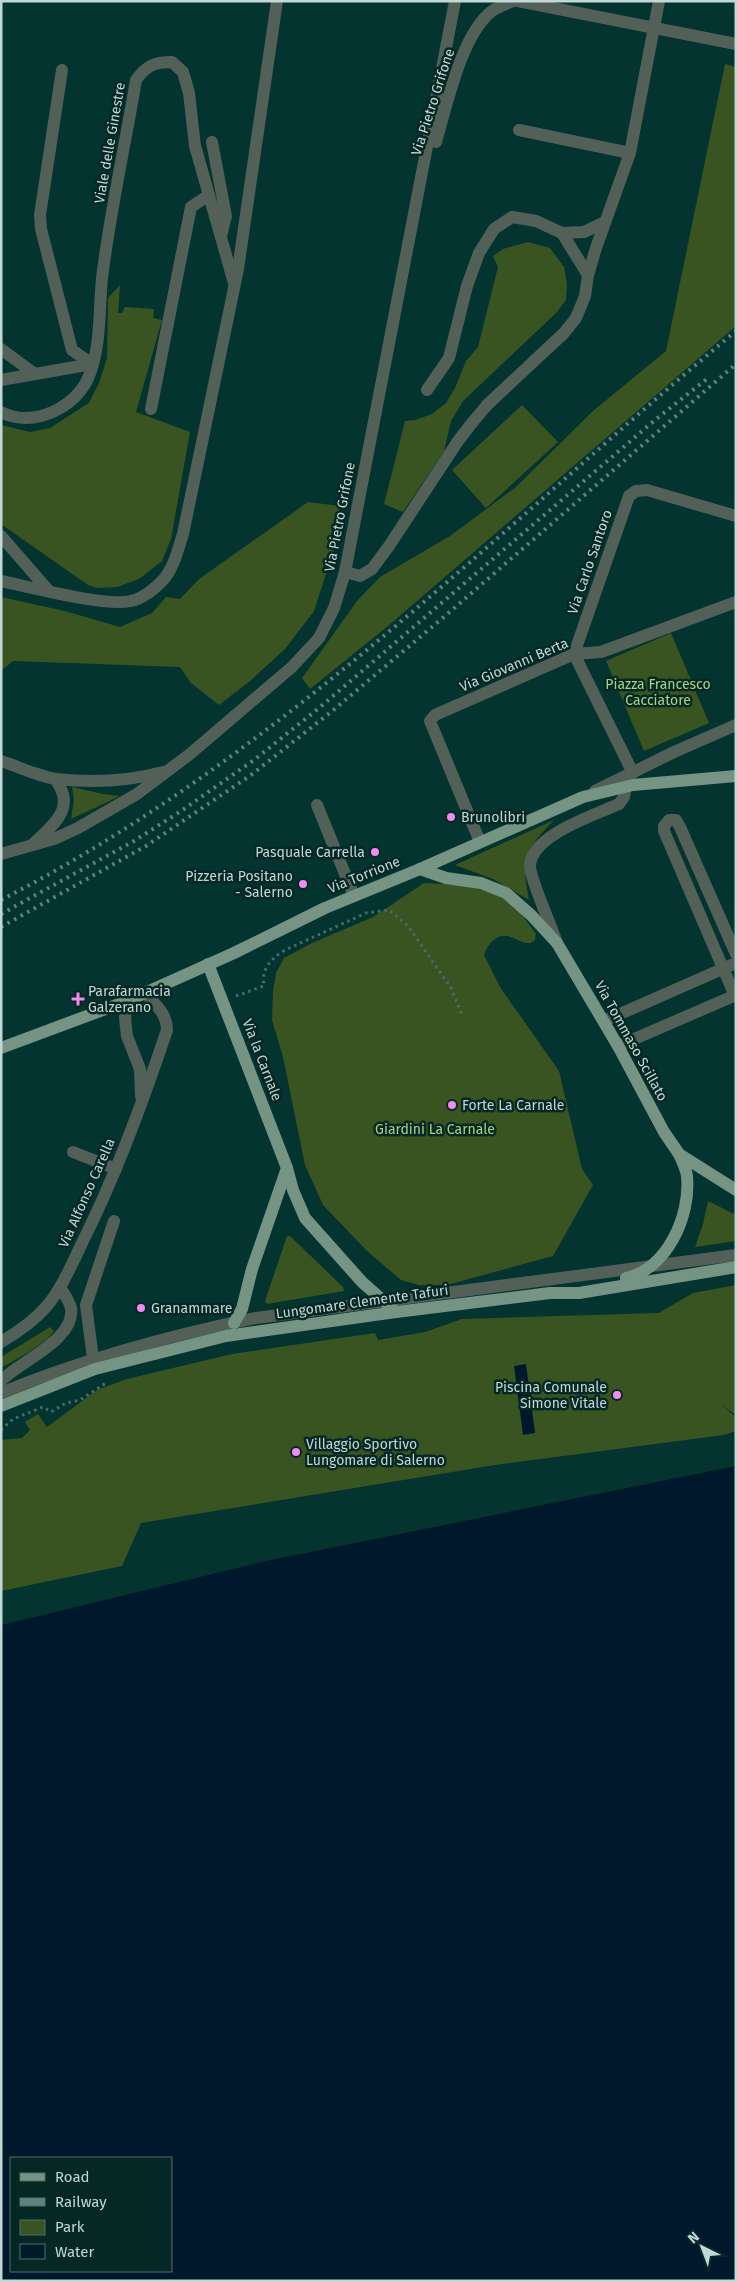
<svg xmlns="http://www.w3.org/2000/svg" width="737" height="2282" font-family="'Fira Sans',sans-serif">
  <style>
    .green { fill: #3a5421 }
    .water { fill: #00182b; fill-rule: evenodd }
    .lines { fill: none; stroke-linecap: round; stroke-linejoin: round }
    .path { stroke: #456d69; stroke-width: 3; stroke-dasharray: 2.5 4; stroke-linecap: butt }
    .minor { stroke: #526058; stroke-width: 12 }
    .major { stroke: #769483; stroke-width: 12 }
    .rail { stroke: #5e837f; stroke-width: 4; stroke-dasharray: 2.5 5; stroke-linecap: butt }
    .poi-dot { fill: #f38af1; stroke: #052825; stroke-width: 2 }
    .labels { text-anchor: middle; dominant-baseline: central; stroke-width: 5; stroke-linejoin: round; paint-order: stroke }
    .street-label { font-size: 14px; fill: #c1d8d5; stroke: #052825 }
    .park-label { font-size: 14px; fill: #a8d284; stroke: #052825 }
    .poi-label { font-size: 14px; fill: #c1d8d5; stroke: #052825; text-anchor: start }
  </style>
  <rect width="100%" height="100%" fill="#033430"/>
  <!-- green -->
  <g class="green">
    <path d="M725,64L736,67V326L388,626L310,689L302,678L357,601L380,577L450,536L516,487L593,411L666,351Z"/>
    <path d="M528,242L550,248L564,267L567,284L566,300L557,312L463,401L451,421L444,451L403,512L384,504L405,421L415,420L432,414L446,403L455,388L466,361L478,347L498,267L493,256L503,249Z"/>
    <path d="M120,285L118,313H122L125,307L154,309L153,318L162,320L136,412L190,432L171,539L162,561L139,579L117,587L97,588L88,585L1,524V425L30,432L50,428L89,403L99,383L107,358L108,298Z"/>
    <path d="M522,405L558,442L486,508L452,470Z"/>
    <path d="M308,502L340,506L334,549L314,611L285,649L250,681L219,705L191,683L180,667L13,661L1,671V597L65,611L120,627L152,613L166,597L180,599L199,579Z"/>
    <path d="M671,633L709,723L644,751L606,661Z"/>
    <path d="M72,787L103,794L120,796L71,819L74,800Z"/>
    <path d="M554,820C525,850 521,858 529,900L493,879L455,865Z"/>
    <path d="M424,883C456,884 496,886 519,911C525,918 530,926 536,934L535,940L531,943C521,944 516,937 507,936C495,934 487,946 484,955L500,987L559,1071L582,1169L593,1185L553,1256L447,1285H419L401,1280L367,1251L323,1205L305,1165L283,1057L272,1020L273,991L276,973L284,958L312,943L373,917Z"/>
    <path d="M708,1201L736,1215V1241L695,1247L703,1224Z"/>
    <path d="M287,1236H290L343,1287L344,1291L267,1304L265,1301Z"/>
    <path d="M736,1285V1415L721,1405L736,1417V1431L724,1435L495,1465L141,1523L122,1566L1,1591V1440L22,1438L30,1430L25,1422L38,1414L47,1427L97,1390L127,1379L232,1354L375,1333L378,1340L425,1332L462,1319L659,1313L693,1293Z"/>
    <path d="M50,1327L54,1331L47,1339L29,1352L1,1368V1357Z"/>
  </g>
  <!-- water -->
  <g class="water">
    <path d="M526,1364L535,1433L523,1435L514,1366Z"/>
    <path d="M736,1466V2281H1V1625L271,1560ZM11,2158H171V2271H11Z"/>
  </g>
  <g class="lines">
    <!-- path -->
    <g class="path">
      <path d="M236,996L264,986C261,968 271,959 285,950L366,913L389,910L408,926L451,988L463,1017"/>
      <path d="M1,1430L13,1419L43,1407L51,1412L66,1403L80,1400L106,1383"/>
    </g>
    <!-- minor -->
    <g class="minor">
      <path d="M518,1L736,44"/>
      <path d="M62,70L40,215L41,229L72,350L92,364"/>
      <path d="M519,130L630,153"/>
      <path d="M212,142L226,216L221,236"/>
      <path d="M436,142C447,105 461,35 492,11C498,7 506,4 513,1"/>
      <path d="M562,233L588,275"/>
      <path d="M1,349L35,374"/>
      <path d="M1,380L92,364"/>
      <path d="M427,390L449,358L467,286L479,253L494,229L512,217L536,221L562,233L584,232L605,222"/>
      <path d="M151,409L191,207L209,195"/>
      <path d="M1,412C33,429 77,407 89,376C101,348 99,308 102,278C110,212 125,146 136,80C146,66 154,62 172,62L183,72L189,93L195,146L234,283"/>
      <path d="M1,536L48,590"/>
      <path d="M345,572L360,576L372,569L389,546L458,441L472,423L487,405L564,333L576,318L585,296L588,275L596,248L630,153L659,1"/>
      <path d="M1,581C30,587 105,607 131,601C142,599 156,588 163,580C174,568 178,549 183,534L238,269L277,1"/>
      <path d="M1,761C19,767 38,776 56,779C91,783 129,781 163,772"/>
      <path d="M633,773L574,654L629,496L636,491L647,490L736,516"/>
      <path d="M595,791L674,752L736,725"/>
      <path d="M317,805L354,896"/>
      <path d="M480,842L430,721L435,715L574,654L601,652L736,602"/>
      <path d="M33,844C54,824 77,808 55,779"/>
      <path d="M1,854L54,839L78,828L137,794L190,754L292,667L319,638L334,608L345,572L455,1"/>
      <path d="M557,943C552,927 530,879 530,866C531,835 595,815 619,804L624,797L626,786"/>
      <path d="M735,996L664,831V826L669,820H676L680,827L736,954"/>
      <path d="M127,1001L125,1018L127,1036L140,1069L141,1096"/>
      <path d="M604,1021L736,963"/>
      <path d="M618,1046L736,995"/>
      <path d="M73,1152L116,1169"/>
      <path d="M1,1342C18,1332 33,1322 46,1307C62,1288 72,1264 83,1241C117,1173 143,1102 167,1030C167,1014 156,1005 145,993"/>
      <path d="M94,1366L86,1305L114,1221"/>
      <path d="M1,1381C18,1362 76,1340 71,1308C69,1300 64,1294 60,1287"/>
      <path d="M1,1393C84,1359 168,1336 256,1318L736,1255"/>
    </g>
    <!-- major -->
    <g class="major">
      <path d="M420,869L446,878L481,883L506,893L531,915L557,943L618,1046L664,1132L679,1154L736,1190"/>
      <path d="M208,964L287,1168L252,1269L242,1309L234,1323"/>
      <path d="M1,1048L127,1001L234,953L325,908L420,869L583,797L633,785L736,776"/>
      <path d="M287,1168L293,1190L305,1218L362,1282L396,1312"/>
      <path d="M626,1278C667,1269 691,1216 687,1176C686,1168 682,1161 679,1154"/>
      <path d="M1,1406L95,1369L226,1336L396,1312L550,1293H579L736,1267"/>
    </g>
    <!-- rail -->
    <g class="rail">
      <path d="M1,900C279,757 498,529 736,331"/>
      <path d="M1,914L134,841L181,811L254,760L319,708L655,420L708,378"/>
      <path d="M1,927L146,846L251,775L331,712L445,616L736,364"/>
    </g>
  </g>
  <!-- markers -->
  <g class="poi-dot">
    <circle cx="451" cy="817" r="5"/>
    <circle cx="375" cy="852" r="5"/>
    <circle cx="303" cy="884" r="5"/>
    <path d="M75.5 991.5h5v5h5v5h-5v5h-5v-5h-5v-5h5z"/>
    <circle cx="452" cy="1105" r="5"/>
    <circle cx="141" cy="1308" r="5"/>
    <circle cx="617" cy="1395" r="5"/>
    <circle cx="296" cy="1452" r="5"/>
  </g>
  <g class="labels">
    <!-- street labels -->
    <g class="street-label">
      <text transform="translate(433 102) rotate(-72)">Via Pietro Grifone</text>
      <text transform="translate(110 143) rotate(-80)">Viale delle Ginestre</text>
      <text transform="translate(340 517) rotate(-79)">Via Pietro Grifone</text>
      <text transform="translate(590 562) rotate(-71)">Via Carlo Santoro</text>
      <text transform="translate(514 665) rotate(-23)">Via Giovanni Berta</text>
      <text transform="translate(364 875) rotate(-22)">Via Torrione</text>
      <text transform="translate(631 1041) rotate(61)">Via Tommaso Scillato</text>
      <text transform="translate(262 1060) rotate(69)">Via la Carnale</text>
      <text transform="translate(87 1193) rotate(-66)">Via Alfonso Carella</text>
      <text transform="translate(362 1302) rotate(-8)">Lungomare Clemente Tafuri</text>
    </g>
    <!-- park labels -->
    <g class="park-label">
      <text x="658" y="684">Piazza Francesco<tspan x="658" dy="16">Cacciatore</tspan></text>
      <text x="435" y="1129">Giardini La Carnale</text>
    </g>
    <!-- poi labels -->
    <g class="poi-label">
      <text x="461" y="817">Brunolibri</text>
      <text x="365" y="852" text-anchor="end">Pasquale Carrella</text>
      <text x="293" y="876" text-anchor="end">Pizzeria Positano<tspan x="293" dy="16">- Salerno</tspan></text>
      <text x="88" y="991">Parafarmacia<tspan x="88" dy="16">Galzerano</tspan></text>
      <text x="462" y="1105">Forte La Carnale</text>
      <text x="151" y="1308">Granammare</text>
      <text x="607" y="1387" text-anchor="end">Piscina Comunale<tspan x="607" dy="16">Simone Vitale</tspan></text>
      <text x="306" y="1444">Villaggio Sportivo<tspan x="306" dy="16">Lungomare di Salerno</tspan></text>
    </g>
  </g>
  <!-- border -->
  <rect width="737" height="2282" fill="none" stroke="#c1d8d5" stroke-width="5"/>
  <!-- legend -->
  <rect x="10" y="2157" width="162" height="115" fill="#052825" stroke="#506e6b"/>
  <rect x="20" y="2173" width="25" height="8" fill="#769483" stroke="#506e6b"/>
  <text x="55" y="2182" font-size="15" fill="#c1d8d5">Road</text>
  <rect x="20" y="2198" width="25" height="8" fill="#5e837f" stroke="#506e6b"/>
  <text x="55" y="2207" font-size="15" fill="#c1d8d5">Railway</text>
  <rect x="20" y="2220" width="25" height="15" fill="#3a5421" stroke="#506e6b"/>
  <text x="55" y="2232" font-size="15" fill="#c1d8d5">Park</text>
  <rect x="20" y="2244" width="25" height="15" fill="#00182b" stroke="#506e6b"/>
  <text x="55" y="2257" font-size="15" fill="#c1d8d5">Water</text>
  <!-- north arrow -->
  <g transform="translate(702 2247) rotate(318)" stroke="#052825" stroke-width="4" paint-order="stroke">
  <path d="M0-4L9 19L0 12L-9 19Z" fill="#c1d8d5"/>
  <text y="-8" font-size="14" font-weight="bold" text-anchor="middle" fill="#c1d8d5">N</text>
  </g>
</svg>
